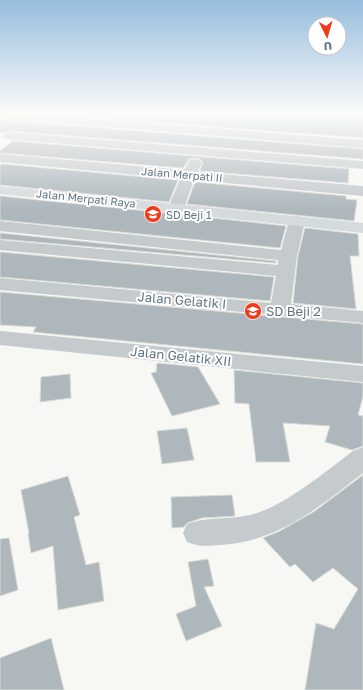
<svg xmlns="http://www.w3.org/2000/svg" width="363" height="690" font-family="'Golos Text',sans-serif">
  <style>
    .building { fill: #adb7bc; stroke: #d9d9d6 }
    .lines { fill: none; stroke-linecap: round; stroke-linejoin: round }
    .street { fill: #c5cacd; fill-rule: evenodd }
    .secondary { fill: #d5dade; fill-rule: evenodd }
    .labels { text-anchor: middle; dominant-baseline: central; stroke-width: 4; stroke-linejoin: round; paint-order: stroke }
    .far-street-label { font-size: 11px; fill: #607582; stroke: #fff }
    .far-poi-label { font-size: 11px; fill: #607582; stroke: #fff; text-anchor: start }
    .street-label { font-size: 13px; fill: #607582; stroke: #fff }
    .poi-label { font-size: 13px; fill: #607582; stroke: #fff; text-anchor: start }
  </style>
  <rect width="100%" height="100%" fill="#f7f7f4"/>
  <!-- building -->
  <g class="building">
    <path d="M49,114H363V138Z"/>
    <path d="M0,120L363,149V159L9,131L0,133Z"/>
    <path d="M13,141L349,169L348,183L200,171L203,162L200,159L195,158L189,159L183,168L0,153V151Z"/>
    <path d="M2,164L178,180L169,202L0,185V166Z"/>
    <path d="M195,182L346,196V199L357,200L354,221L187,204Z"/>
    <path d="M0,196L176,214L286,226L280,248L0,220Z"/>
    <path d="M305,228L358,234L359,256H350L356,309L293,303L298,256Z"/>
    <path d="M0,233L276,261V263L0,239Z"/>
    <path d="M0,252L274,277L270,301L0,277Z"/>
    <path d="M0,292L363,324V364L33,332L36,327L0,325Z"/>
    <path d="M157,363L198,367L220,404L172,416L151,373L156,372Z"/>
    <path d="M234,370L363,383V396L358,415L363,416V446L352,450L325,442L330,426L283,423L290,462H256L249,404L235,403Z"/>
    <path d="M70,374L71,398L40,402L41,377Z"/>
    <path d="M187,428L194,460L162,464L157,431Z"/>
    <path d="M363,475V690H305L316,623L334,629L358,589L333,568L313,582L295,564L290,567L263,538L280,531L315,511Z"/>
    <path d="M68,476L80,515L74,517L86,565L99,562L104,601L58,610L53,546L31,553L28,533H29L21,490Z"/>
    <path d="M232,495L235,516L202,518L187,523L184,527L172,528L171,497Z"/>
    <path d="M9,538L18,590L0,596V539Z"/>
    <path d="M208,559L214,586L204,587L222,626L186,641L176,614L196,606L188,562Z"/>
    <path d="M51,638L64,690H0V658Z"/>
  </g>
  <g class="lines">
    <!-- street -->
    <g class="street">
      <path d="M0,114H32L363,140V148L147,130L0,119Z"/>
      <path d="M9,132L363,161V169L5,139L3,136L5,133Z"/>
      <path d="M0,154L184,170L190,160L195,159L200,160L202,163L198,172L363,186V196L194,180L184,208L182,211L176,213L170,211L168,208L180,179L0,162Z"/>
      <path d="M297,216L303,218L305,221L297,256L291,304L363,311V323L0,290V278L271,303L276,276L0,250V240L278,265V260L0,231V221L281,250L289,221L291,218Z"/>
      <path d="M0,331L363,366V382L0,345Z"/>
      <path d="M363,447V473C320,507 277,542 220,545C208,546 199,547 187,542L183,533L187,524C207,516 229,520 250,515C284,507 326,471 353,451Z"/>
    </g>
    <!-- secondary -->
    <path class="secondary" d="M0,186L363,223V233L0,194Z"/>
  </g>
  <!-- sky -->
  <linearGradient id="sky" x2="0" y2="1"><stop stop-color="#97bdde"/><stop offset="0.54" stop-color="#fbfbfa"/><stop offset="1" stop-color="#fbfbfa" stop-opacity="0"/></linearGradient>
  <rect width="363" height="210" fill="url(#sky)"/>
  <!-- icons -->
  <defs>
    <g id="school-disc" transform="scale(0.9)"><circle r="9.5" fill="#f23a19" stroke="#fff"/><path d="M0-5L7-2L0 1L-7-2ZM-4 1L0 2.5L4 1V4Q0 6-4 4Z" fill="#fff"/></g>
  </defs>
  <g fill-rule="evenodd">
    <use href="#school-disc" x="153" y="214"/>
    <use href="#school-disc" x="253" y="311"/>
  </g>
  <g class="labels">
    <!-- far-street labels -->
    <g class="far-street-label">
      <text transform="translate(182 174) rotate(5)">Jalan Merpati II</text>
      <text transform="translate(86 198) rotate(6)">Jalan Merpati Raya</text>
    </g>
    <!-- far-poi labels -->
    <g class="far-poi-label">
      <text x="166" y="214">SD Beji 1</text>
    </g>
    <!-- street labels -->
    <g class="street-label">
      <text transform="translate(182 300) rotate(5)">Jalan Gelatik I</text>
      <text transform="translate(181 356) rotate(6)">Jalan Gelatik XII</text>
    </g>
    <!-- poi labels -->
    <g class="poi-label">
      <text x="266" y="311">SD Beji 2</text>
    </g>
  </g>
  <!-- north arrow -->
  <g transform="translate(327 36) rotate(175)"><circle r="19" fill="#ffffff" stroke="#bfc8cd"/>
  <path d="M0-3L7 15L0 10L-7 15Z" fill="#f23a19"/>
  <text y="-6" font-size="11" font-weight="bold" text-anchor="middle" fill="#607582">U</text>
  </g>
</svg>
